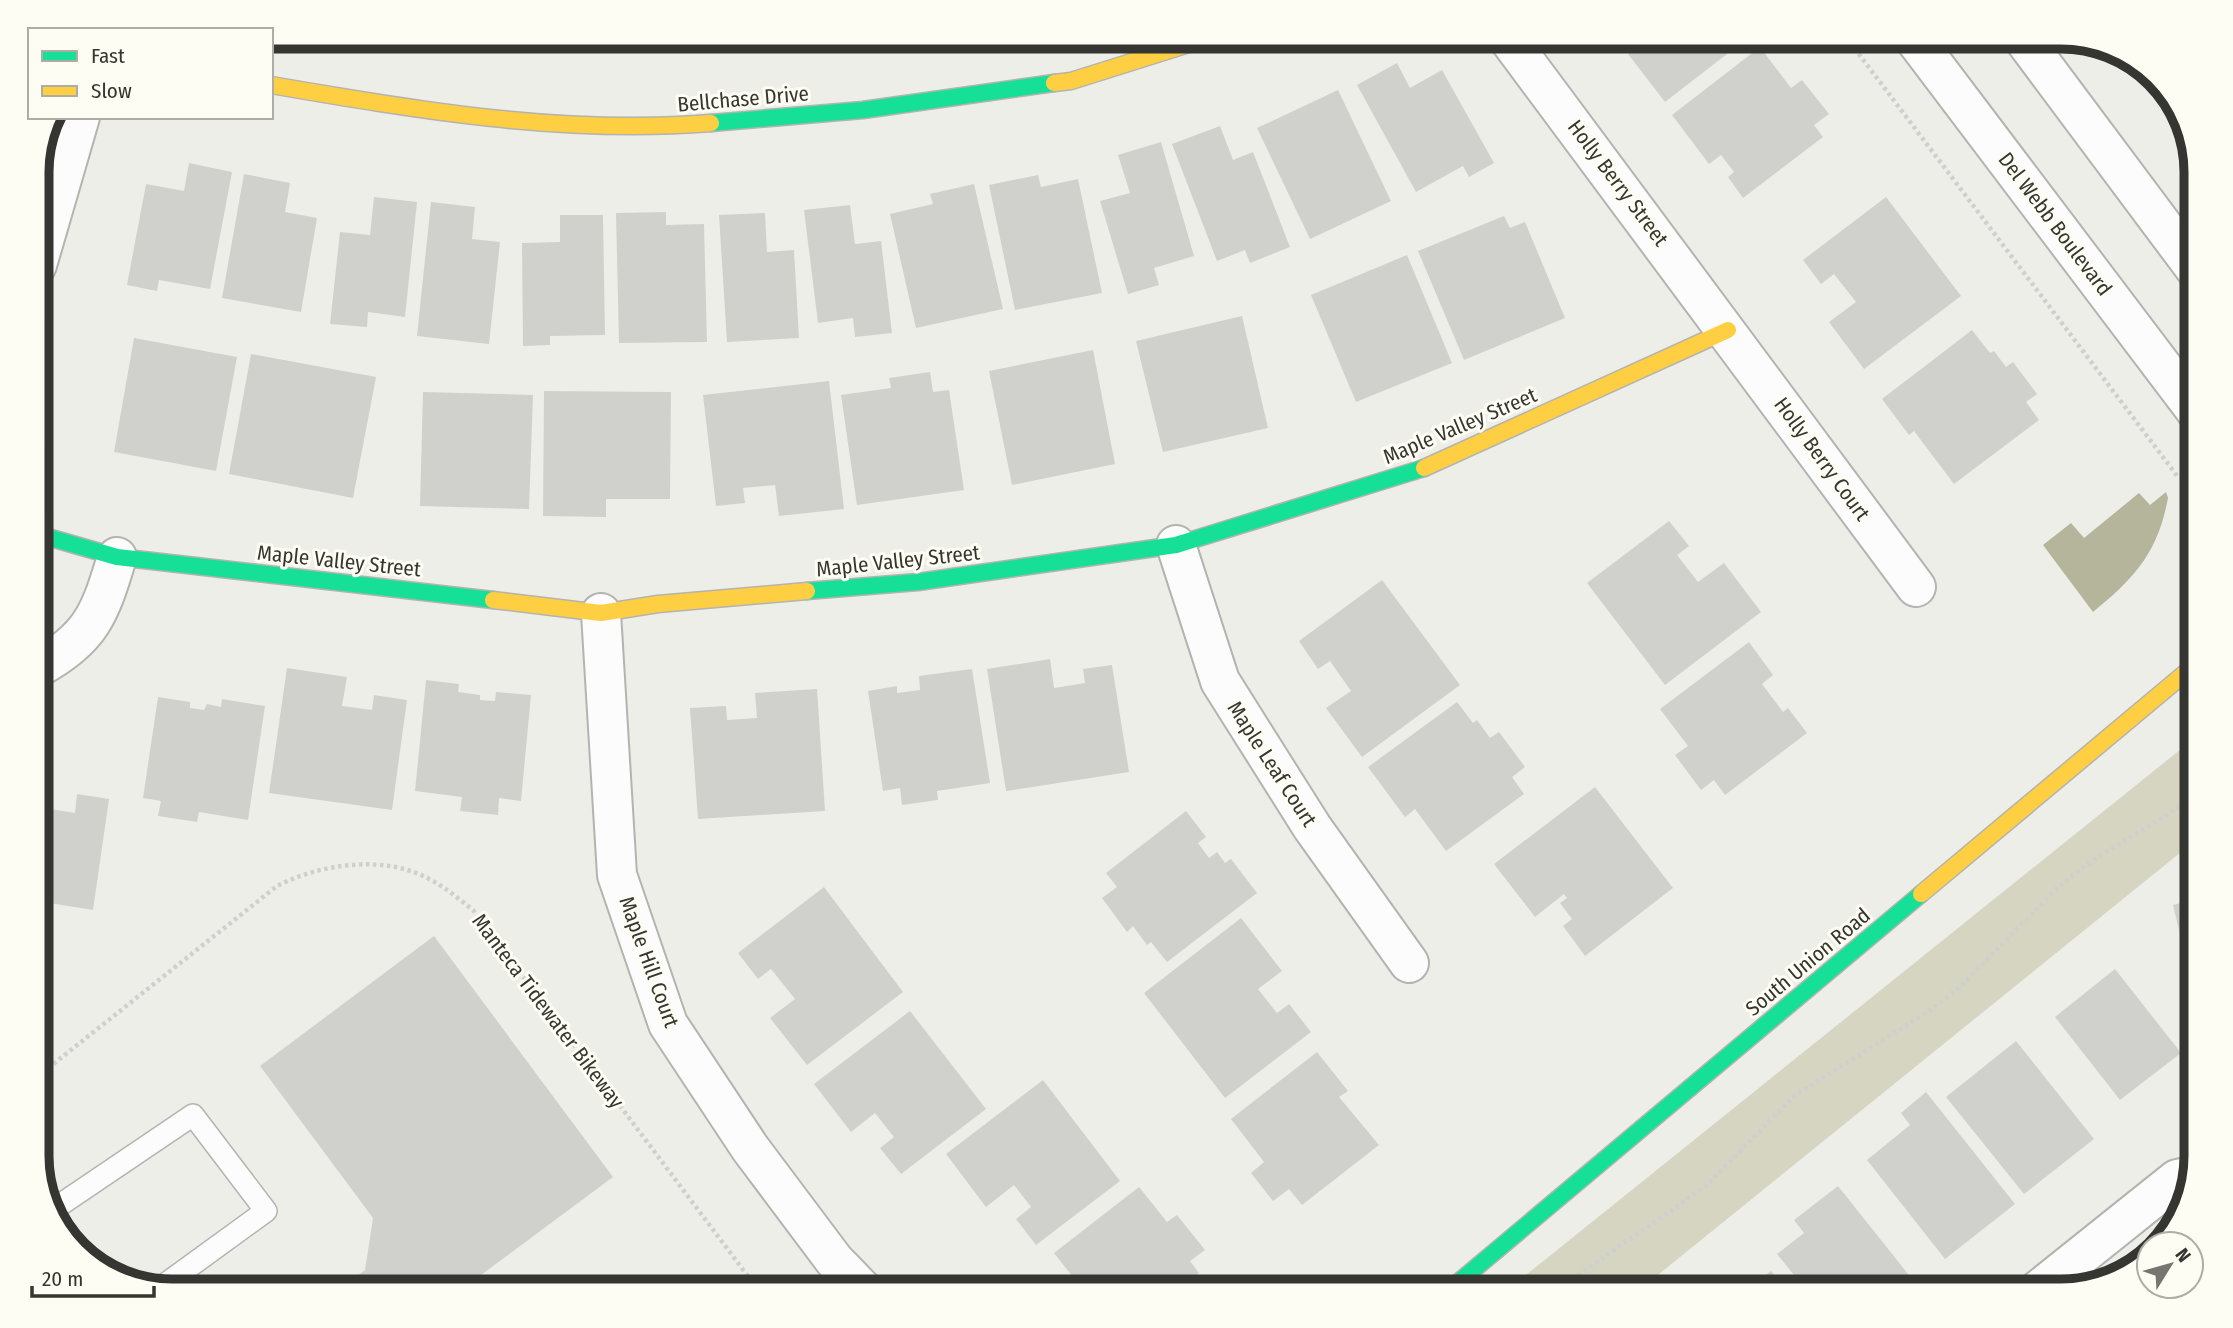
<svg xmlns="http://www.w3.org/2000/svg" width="2233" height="1328" font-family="'Fira Sans Condensed',sans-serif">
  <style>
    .green { fill: #d5d5c2 }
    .water { fill: #b5b59b }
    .building { fill: #d0d0cd }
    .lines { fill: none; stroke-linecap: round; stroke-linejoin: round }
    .lane-casing { stroke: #b3b3b0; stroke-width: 24 }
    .street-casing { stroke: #b3b3b0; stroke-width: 42 }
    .fast-casing { stroke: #b3b3b0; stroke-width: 19 }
    .slow-casing { stroke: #b3b3b0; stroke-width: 19 }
    .path { stroke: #cfcfce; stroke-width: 4.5; stroke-dasharray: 3.5 3.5; stroke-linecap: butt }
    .lane { stroke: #fcfcfc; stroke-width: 21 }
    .street { stroke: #fcfcfc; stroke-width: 38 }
    .fast { stroke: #16e098; stroke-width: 16 }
    .slow { stroke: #ffcf43; stroke-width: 16 }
    .labels { text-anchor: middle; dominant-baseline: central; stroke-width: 6; stroke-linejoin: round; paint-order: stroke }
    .street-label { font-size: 21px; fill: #353531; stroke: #fdfdf4 }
    .rim { fill: none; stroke: #353531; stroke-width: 9 }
  </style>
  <rect width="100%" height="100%" fill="#eeeee9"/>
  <!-- green -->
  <g class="green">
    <path d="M37,568C55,590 60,619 37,640Z"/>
    <path d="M2196,737V840L1638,1291H1506Z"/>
  </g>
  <!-- water -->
  <path class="water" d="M2166,492L2168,498C2158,552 2135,578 2093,612L2043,545L2071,523L2084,538L2139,493L2150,505Z"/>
  <!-- building -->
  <g class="building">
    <path d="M1650,37H1749L1665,102L1628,54Z"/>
    <path d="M1760,47L1791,88L1802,80L1829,114L1814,125L1823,137L1743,198L1728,177L1734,172L1721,155L1709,164L1672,115Z"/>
    <path d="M1397,63L1410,88L1442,70L1494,163L1469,177L1463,166L1416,192L1357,85Z"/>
    <path d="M1338,90L1391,201L1310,239L1257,128Z"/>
    <path d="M1220,126L1233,160L1253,152L1290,247L1250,263L1245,250L1217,261L1172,144Z"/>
    <path d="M1161,142L1194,256L1154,268L1159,285L1128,294L1100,201L1130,193L1118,155Z"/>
    <path d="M189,163L232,172L210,289L159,280L157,291L127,285L146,184L184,191Z"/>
    <path d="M244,174L290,183L285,212L317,218L301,312L222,298Z"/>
    <path d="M1038,175L1041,187L1078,179L1102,293L1015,310L989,185Z"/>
    <path d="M974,184L1003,309L916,328L890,214L933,204L930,194Z"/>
    <path d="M374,197L417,202L405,317L368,312L367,327L330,324L340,232L370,235Z"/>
    <path d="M1886,197L1961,296L1864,369L1829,322L1856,302L1834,274L1821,284L1803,260Z"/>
    <path d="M431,202L475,207L472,239L500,242L489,344L417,336Z"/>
    <path d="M850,205L855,244L881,241L892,333L855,337L853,318L818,323L804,210Z"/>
    <path d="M666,212V225L704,224L707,342L619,343L616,213Z"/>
    <path d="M765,213L767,252L794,250L799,338L727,342L719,215Z"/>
    <path d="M560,215H603L605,335L550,336V345L523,346L522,243L560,242Z"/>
    <path d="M1504,216L1510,228L1525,222L1565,318L1464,360L1418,251Z"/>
    <path d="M1407,255L1452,363L1356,402L1311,295Z"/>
    <path d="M1242,316L1268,428L1163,452L1136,341Z"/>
    <path d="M1972,330L1990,353L1994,351L2006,367L2013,362L2037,394L2026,402L2039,420L1954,484L1914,431L1909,435L1882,399Z"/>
    <path d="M134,338L237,357L216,471L114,452Z"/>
    <path d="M1093,350L1115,464L1012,485L989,371Z"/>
    <path d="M251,354L376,377L353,498L229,474Z"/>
    <path d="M930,372L933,392L949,390L964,490L857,505L841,395L891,388L889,378Z"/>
    <path d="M829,381L844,509L779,516L775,485L743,488L745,503L716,506L703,395Z"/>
    <path d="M544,391L671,392L670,499H606V517L543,516Z"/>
    <path d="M423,392L533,395L529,509L420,506Z"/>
    <path d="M1669,521L1689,546L1677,555L1698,582L1724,563L1761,612L1665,685L1587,583Z"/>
    <path d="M1382,580L1460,685L1362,757L1326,708L1351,691L1330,661L1318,669L1299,641Z"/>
    <path d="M1749,642L1773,675L1762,684L1783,712L1788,708L1807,733L1725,795L1714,780L1701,790L1675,755L1688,746L1660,709Z"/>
    <path d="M1050,659L1054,688L1085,683L1083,669L1112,665L1129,772L1006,791L987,669Z"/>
    <path d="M287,668L347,677L342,706L372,710L374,695L407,700L392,810L269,793Z"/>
    <path d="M972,669L990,783L937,791L938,800L902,805L900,788L883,791L868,691L897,686V693L920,690L919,676Z"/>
    <path d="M426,680L459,684L458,692L480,695V700L495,701L496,692L531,695L521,801L499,798L498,815L460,811L462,797L415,791Z"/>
    <path d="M817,689L825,811L698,819L690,708L726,706L727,720L757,718L755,693Z"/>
    <path d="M158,697L190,702V708L204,710L207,704L221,707L222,699L265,706L248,820L199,812L197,822L158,816L161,801L143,798Z"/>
    <path d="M1457,702L1473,723L1477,720L1490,738L1499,732L1525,767L1512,777L1524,794L1446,851L1415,809L1405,817L1368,767Z"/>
    <path d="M37,775L48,777L44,808L75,813L77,794L109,799L93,910L37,901Z"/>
    <path d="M1595,787L1673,888L1585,956L1563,926L1572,919L1560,903L1567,898L1564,894L1535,917L1494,864Z"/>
    <path d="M1186,811L1206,837L1198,843L1209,858L1217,852L1225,863L1231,859L1257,893L1167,962L1151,942L1147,945L1133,926L1127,932L1102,898L1117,887L1106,873Z"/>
    <path d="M824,887L903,992L807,1065L770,1018L795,999L771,969L758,979L738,953Z"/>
    <path d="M2196,899V997L2195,998L2173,905Z"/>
    <path d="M1241,918L1282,971L1258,989L1277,1013L1289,1004L1311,1032L1225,1098L1144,993Z"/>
    <path d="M434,936L613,1177L477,1278L476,1291H337L365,1270L373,1218L260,1066Z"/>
    <path d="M2115,969L2181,1053L2120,1100L2055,1017Z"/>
    <path d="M910,1011L986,1109L901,1174L880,1148L894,1137L875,1113L851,1132L814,1084Z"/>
    <path d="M2016,1041L2094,1139L2024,1194L1946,1097Z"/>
    <path d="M1317,1052L1348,1091L1339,1097L1379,1145L1302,1205L1289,1189L1273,1201L1251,1173L1264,1162L1231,1119Z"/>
    <path d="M1043,1080L1120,1181L1036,1245L1016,1219L1031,1207L1014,1185L986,1207L946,1154Z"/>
    <path d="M1926,1092L2015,1204L1945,1259L1867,1160L1910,1125L1901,1113Z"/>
    <path d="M1838,1186L1916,1284L1908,1291H1807L1777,1254L1804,1233L1794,1220Z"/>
    <path d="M1139,1187L1167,1222L1177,1215L1205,1250L1190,1261L1199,1273L1176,1291H1084L1054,1253Z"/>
    <path d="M1771,1271L1787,1291H1746Z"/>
  </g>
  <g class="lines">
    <!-- lane casing -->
    <g class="lane-casing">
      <path id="lane" d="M51,1211L193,1115L266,1211L160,1288"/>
    </g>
    <!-- street casing -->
    <g class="street-casing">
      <g id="street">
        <path d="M1507,37L1916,587"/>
        <path d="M1913,37L2196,411"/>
        <path d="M2022,37L2196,270"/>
        <path d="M37,265L80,117"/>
        <path d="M1176,545L1220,681L1312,827L1409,963"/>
        <path d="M601,613L617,875L668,1024L750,1148L834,1260L864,1291"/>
        <path d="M37,668C91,639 100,614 117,557"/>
        <path d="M2037,1291L2177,1179L2191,1176"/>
      </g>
    </g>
    <!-- fast casing -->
    <g class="fast-casing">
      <g id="fast">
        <path d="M711,123L863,110L1054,83"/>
        <path d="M37,534L117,557L493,600"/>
        <path d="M807,591L918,582L1176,545L1424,468"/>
        <path d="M1448,1291L1921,894"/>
      </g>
    </g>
    <!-- slow casing -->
    <g class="slow-casing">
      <g id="slow">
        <path d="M1054,83L1071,81L1211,37"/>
        <path d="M271,85C416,110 564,135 711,123"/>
        <path d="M1424,468L1728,330"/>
        <path d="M493,600L601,613L658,604L807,591"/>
        <path d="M1921,894L2196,664"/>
      </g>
    </g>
    <!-- path -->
    <g class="path">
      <path d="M1846,37L2178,477L2196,480"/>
      <path d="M37,1077L277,886C320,864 384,854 429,879C445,887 459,899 473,910L759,1291"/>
      <path d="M1555,1291L1706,1186L1794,1096L1931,1010L1962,985L2057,888L2093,860L2170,813L2196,793"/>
    </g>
    <!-- lane -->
    <use href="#lane" class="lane"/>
    <!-- street -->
    <use href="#street" class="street"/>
    <!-- fast -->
    <use href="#fast" class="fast"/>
    <!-- slow -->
    <use href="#slow" class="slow"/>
  </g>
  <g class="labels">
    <!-- street labels -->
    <g class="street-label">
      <text transform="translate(743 99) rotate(-5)">Bellchase Drive</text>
      <text transform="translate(1618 183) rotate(53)">Holly Berry Street</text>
      <text transform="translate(2055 224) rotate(53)">Del Webb Boulevard</text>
      <text transform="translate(1460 426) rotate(-23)">Maple Valley Street</text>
      <text transform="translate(1822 459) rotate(54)">Holly Berry Court</text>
      <text transform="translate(339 561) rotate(6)">Maple Valley Street</text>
      <text transform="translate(898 561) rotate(-6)">Maple Valley Street</text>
      <text transform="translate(1272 764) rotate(57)">Maple Leaf Court</text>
      <text transform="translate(649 962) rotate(70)">Maple Hill Court</text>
      <text transform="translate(1808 962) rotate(-40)">South Union Road</text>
      <text transform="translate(548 1011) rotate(53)">Manteca Tidewater Bikeway</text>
    </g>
  </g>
  <!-- crop -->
  <path d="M0 0H2233V1328H0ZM172 49H2061A123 123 0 0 1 2184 172V1156A123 123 0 0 1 2061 1279H172A123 123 0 0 1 49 1156V172A123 123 0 0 1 172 49Z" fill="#fdfdf4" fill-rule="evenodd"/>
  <path class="rim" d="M172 49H2061A123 123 0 0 1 2184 172V1156A123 123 0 0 1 2061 1279H172A123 123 0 0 1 49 1156V172A123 123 0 0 1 172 49Z"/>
  <!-- legend -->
  <rect x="28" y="28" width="245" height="91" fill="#fdfdf4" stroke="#adada6" stroke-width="2"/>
  <rect x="42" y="51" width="35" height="10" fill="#16e098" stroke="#adada6" stroke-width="2"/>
  <text x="91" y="63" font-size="21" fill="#353531">Fast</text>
  <rect x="42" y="86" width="35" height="10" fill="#ffcf43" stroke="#adada6" stroke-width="2"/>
  <text x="91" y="98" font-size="21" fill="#353531">Slow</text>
  <!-- north arrow -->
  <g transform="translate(2170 1265) rotate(53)"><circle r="33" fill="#fdfdf4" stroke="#adada6" stroke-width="2"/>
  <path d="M0-5L12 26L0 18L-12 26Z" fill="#767671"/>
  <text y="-10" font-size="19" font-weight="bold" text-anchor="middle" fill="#353531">N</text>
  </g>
  <!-- scale -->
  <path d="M32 1286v10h122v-10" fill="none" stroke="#353531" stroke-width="3.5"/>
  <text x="42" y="1286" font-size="21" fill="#353531" stroke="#fdfdf4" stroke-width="5" paint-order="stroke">20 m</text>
</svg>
